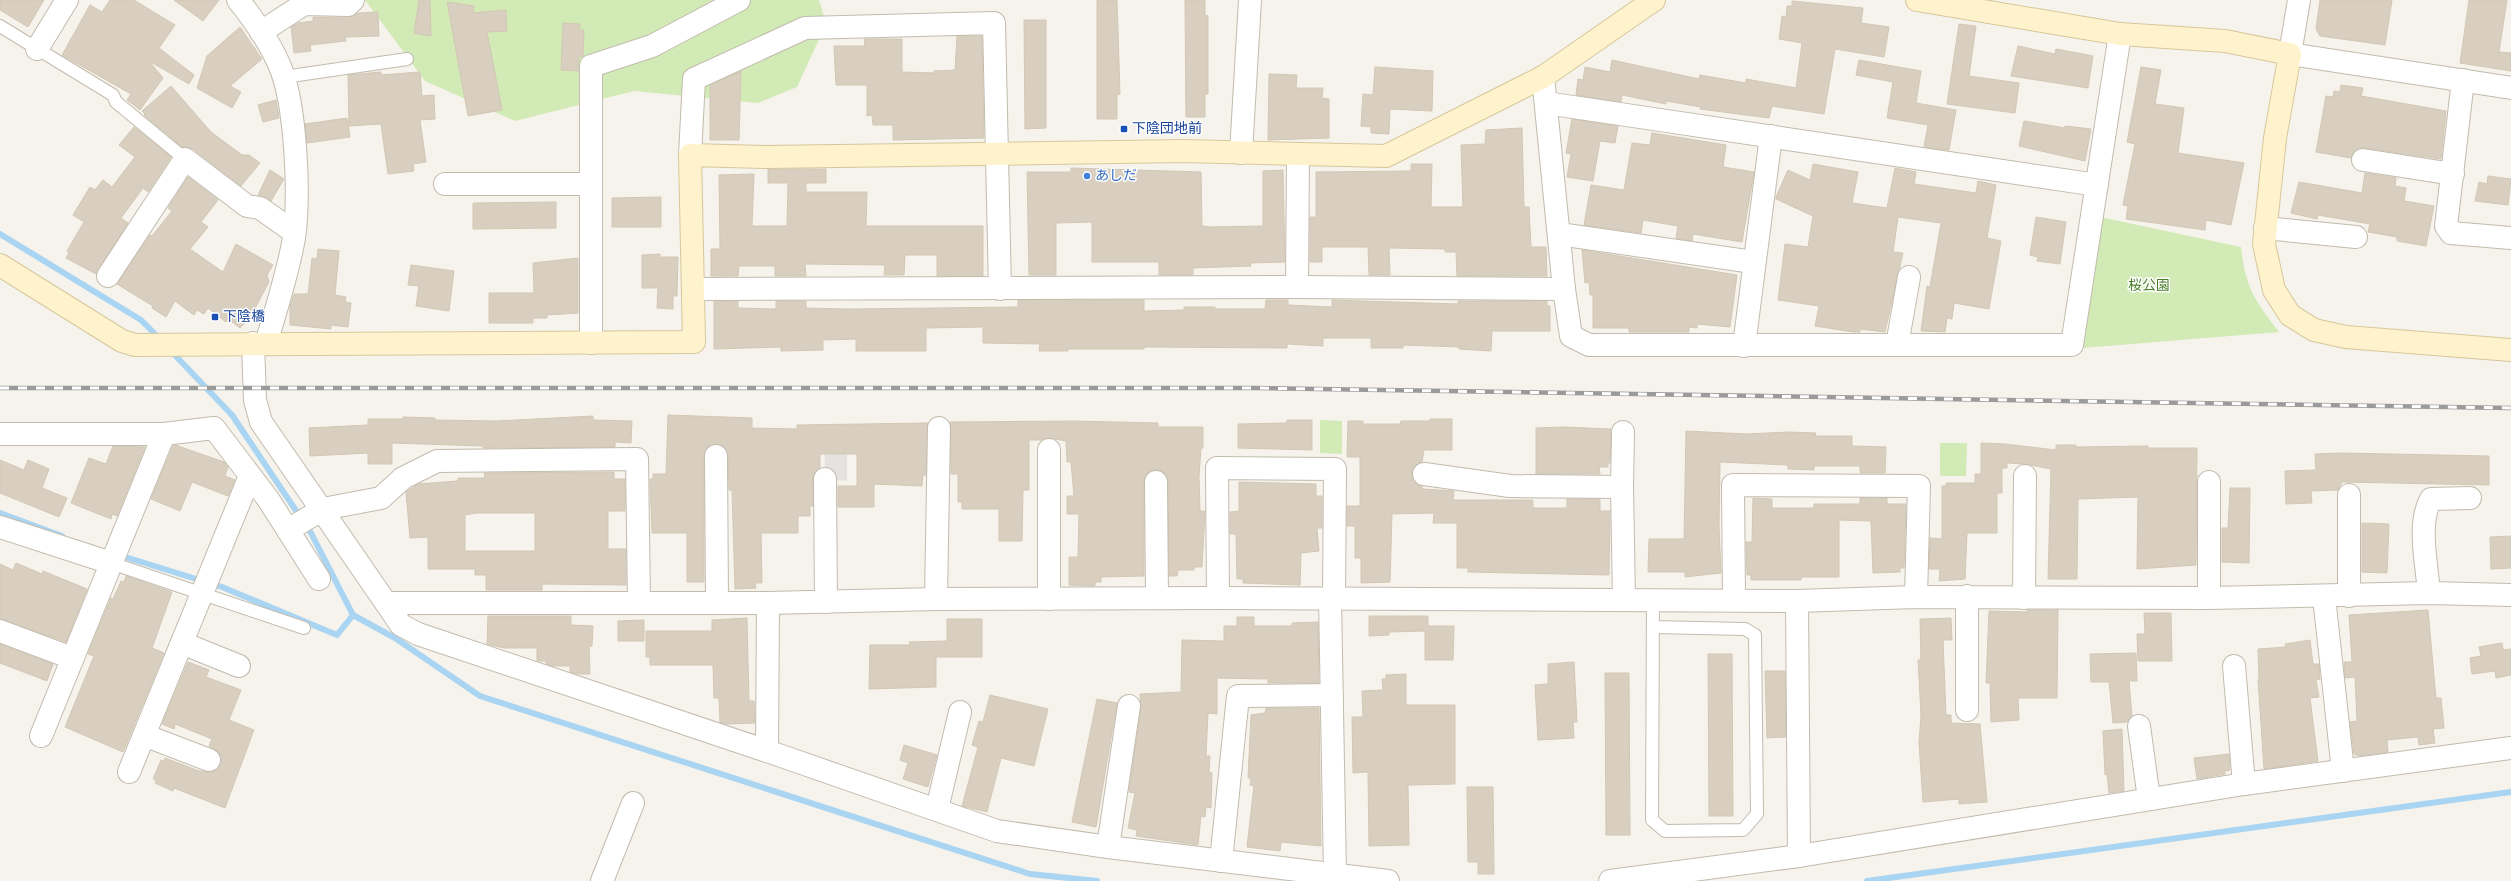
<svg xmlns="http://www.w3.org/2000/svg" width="2511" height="881" font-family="'Source Sans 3','Noto Sans JP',sans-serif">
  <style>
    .green { fill: #d2eab5 }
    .parking { fill: #e5e3e0 }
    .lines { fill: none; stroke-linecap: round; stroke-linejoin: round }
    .stream { stroke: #a9d4f2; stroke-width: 6 }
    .building { fill: #d8cfc1; stroke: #d3c7b4; fill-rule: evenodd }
    .lane-casing { stroke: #c2bbae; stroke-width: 14 }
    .street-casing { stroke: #c2bbae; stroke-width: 24 }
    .secondary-casing { stroke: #d6c79b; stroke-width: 24 }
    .lane { stroke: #fff; stroke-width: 12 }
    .street { stroke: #fff; stroke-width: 22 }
    .secondary { stroke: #fff3cd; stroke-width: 22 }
    .rail-casing { stroke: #9a9a9a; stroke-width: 4.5 }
    .rail { stroke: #fff; stroke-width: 3; stroke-dasharray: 9; stroke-linecap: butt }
    .transit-dot { fill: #1a4fb4; stroke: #fff; stroke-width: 1.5 }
    .shop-dot { fill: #3f7fe0; stroke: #fff; stroke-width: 1.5 }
    .labels { text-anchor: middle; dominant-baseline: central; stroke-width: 3; stroke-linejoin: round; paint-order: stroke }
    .transit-label { font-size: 14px; fill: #164399; stroke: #fff; text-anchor: start }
    .shop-label { font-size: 14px; fill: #366cbe; stroke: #fff; text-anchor: start }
    .park-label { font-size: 14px; fill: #4a7f2a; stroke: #fff }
  </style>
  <rect width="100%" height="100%" fill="#f6f3ec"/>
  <!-- green -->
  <g class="green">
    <path d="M365,0H819L826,24L797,87L758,103L634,91L515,121L425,81Z"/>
    <path d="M2100,217L2241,247C2246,289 2254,299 2279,332L2083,348Z"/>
    <path d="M1320,420L1342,421V454L1320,453Z"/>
    <path d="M1940,443H1967L1966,476H1940Z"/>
  </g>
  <!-- parking -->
  <path class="parking" d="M824,428H847V481L825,479Z"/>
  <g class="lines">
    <!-- stream -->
    <g class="stream">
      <path d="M0,234L141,320L160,339"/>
      <path d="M170,350L232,415L311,533L353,615L395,638L480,696L1030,874L1097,881"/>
      <path d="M0,513L62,536"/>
      <path d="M119,555L222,587L337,635L353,615"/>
      <path d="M1867,881L2511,792"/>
    </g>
  </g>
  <!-- building -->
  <g class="building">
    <path d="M0,0H44L28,27L0,10Z"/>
    <path d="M110,0H134L175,25L159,48L194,75L189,84L149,61L163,78L140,110L127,100L131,94L62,55L90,5L102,12Z"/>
    <path d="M174,0H219L203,21Z"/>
    <path d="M419,0H430L431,36L414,33Z"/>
    <path d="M1097,0H1117L1120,94L1117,95V119H1097Z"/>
    <path d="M1185,0H1205V15L1208,16V94H1205V117H1186Z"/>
    <path d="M2320,0H2392L2385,45L2320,36L2316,29Z"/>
    <path d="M2469,0H2507L2499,52L2511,53V71L2460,63Z"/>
    <path d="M1792,1L1863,8L1861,23L1889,27L1884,57L1835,49L1824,114L1772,106L1769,118L1700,109L1701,107L1666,101V104L1622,95L1621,102L1576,95L1578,79L1583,80L1585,67L1610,72L1612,60L1699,79L1700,75L1746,83V79L1796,88L1802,43L1779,39L1782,16L1786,17L1787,6H1792Z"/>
    <path d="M447,2L474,6L473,13L506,10L507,31L487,32L502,110L468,116Z"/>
    <path d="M378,12L379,36L345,37L346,41L310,45L311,51L294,53L291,27L298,23L313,21V17L348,18L358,13Z"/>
    <path d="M1024,20H1046V128L1025,129Z"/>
    <path d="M563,23L580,24L579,30H584L583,57L579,56L578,71L561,70Z"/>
    <path d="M1959,24L1976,26L1969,76L2019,83L2015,113L1947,104Z"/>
    <path d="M240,27L262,59L230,86L241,92L232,108L197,88L207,56Z"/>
    <path d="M957,36H982L984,138L893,140V125H873L872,115L867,116V85H836L834,46H865L864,39H902V72L934,73V71L955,70Z"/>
    <path d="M2018,46L2055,54L2056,49L2093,56L2088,88L2011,76Z"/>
    <path d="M1859,60L1921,71L1916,103L1956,110L1949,150L1924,147L1928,125L1887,118L1893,82L1856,75Z"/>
    <path d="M1375,67L1433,71L1432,111L1390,109L1389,134L1371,133V127L1361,126L1363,94L1373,95Z"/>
    <path d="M2141,67L2161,70L2155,104L2184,108L2178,153L2244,163L2231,225L2206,220L2205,230L2126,219L2128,206L2123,205L2135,144L2127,142Z"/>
    <path d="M741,71L739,140H710V86Z"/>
    <path d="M381,72V75L420,72L422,96L434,95L435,119L420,120L426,162L413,164L414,171L388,174L381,124L349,126L348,75Z"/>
    <path d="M1269,74L1297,75L1296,88H1323L1322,98L1329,99V138L1268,140Z"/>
    <path d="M2341,85L2363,88L2361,96L2446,111L2441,159L2365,148L2358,149L2351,158L2316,152L2326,96L2333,97L2334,91L2340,92Z"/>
    <path d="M171,86L211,132L242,155H249L260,163L241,186L193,149L182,147L144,115L145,114L142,111Z"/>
    <path d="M276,100L279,118L263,122L258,105Z"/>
    <path d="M347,118L350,137L307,143L305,124Z"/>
    <path d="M1572,119L1618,126L1615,143L1600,141L1593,181L1567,177L1571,154L1566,153Z"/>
    <path d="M2024,121L2065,128V126L2074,127L2091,129L2085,161L2019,146Z"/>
    <path d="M134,127L171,157L148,192L143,188L121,218L128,223L96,274L66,258L69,252L67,251L84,222L73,215L90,187L95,190L103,180L112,187L135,157L119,145Z"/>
    <path d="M1522,128L1524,207H1529L1531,247H1546L1547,276H1457L1456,252H1445V249L1389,248L1390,275H1369L1368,247H1322V262H1310V217H1316V172L1411,171V164H1432L1431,207H1463L1461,145L1485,144L1486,130Z"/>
    <path d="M1652,133L1726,145L1723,167L1754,172L1742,242L1693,234L1692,241L1676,238L1678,226L1643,220L1641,233L1584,225L1591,185L1624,190L1632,143L1650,145Z"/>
    <path d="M1813,164L1858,172L1852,203L1887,208L1895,168L1916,172L1914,184L1976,193L1978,181L1996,185L1987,238L2001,241L1989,309L1954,303L1952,319L1947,318L1945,332L1921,331L1927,286L1930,287L1941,223L1898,217L1893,252L1903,253L1885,332L1860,329V332H1853L1815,326L1819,306L1778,300L1785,244L1808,247L1813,216L1776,199V197L1788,170L1810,180Z"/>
    <path d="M1071,168L1201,172L1202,226L1211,227L1263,226V171L1283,170L1285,262L1250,263L1251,266L1193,268V275H1159V262H1092V222L1056,223V275H1029L1027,172H1071Z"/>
    <path d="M768,169H826V183H806V192H867L866,226H983V276H937V255H905L904,275H884L885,265L805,264L806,276H775V266H739L738,276H711V249H720L719,175L754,174L752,226H787L788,183H768Z"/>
    <path d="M270,170L284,179L271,201L258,195Z"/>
    <path d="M2365,173L2396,178L2395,186L2406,188L2404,201L2434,206L2426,246L2397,241V237L2368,232L2370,224L2318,215L2317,219L2291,213L2299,182L2362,193Z"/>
    <path d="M2488,176L2511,179L2508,205L2475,201L2479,182L2487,184Z"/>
    <path d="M188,177L218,200L201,222L208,227L190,249L223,272L236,244L273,265L267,275L269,282L251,316L240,328L228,319L226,322L208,308L204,314L197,310L194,315L175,301L166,317L152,308L153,306L117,284L150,235L152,236L172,211L168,208Z"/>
    <path d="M661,197V227H612V198Z"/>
    <path d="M556,202V228L473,229V203Z"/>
    <path d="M2036,217L2066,222L2060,264L2037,261L2038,257L2030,255Z"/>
    <path d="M318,249L339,251L335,295L346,297L345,302L351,303L348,327L331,325V329L290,325V307L294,294H308L312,258L317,259Z"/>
    <path d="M1582,250L1737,275L1730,327L1697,324V328L1689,327V332H1629V328H1593V295H1590L1589,282L1585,283Z"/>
    <path d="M660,254V257H678L677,296H673V309L657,308L658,288H642V255Z"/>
    <path d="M578,258V313L547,315V318H533V323H489V293H534L533,263Z"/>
    <path d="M411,265L454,271L449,311L416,306L419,286L408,285Z"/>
    <path d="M1018,300H1144V311L1184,310V307H1215V309H1265L1266,300H1288V305L1332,307V300L1458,304V301H1547V306H1550V331H1492L1491,351L1459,349V347L1403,345V348H1371V338H1323V346L1287,344V348L1144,347V349H1068V351H1039L1040,344L983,343V327L926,328V351H856V339L823,340V350L781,351V347L714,349V301H738V308L776,309V301H806V308L848,309L1018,307Z"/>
    <path d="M668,415L752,418V428L797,429V425L928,423L926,475H923L922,486L874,484V507H838V486H857V454H820V468L814,473L813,479V506H810V516H798V533H761L762,583H755L756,588L735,589L732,490H729L728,456L722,445H710L704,456V582H687V533H652L650,479H653V474H666Z"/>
    <path d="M593,416V420L632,421L631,443L615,442V447L483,448V446L392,443V464H368V453L310,456L309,428L368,425V419H403V417L435,418V420L496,421Z"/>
    <path d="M1430,419H1452V450H1424L1422,462L1414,466L1412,473L1413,479L1422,486V489L1454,491L1453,500H1533V508H1567V499H1600V511H1610L1609,575L1468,572V568H1457V523H1433L1434,513L1392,514L1390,582L1361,583V558H1355V526H1347V506H1360V457H1347L1348,421H1363V424H1400L1401,421H1430Z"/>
    <path d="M1287,420H1312V450L1238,448V424L1287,423Z"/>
    <path d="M1073,421L1158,423V427H1203V448H1201L1199,477L1200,511H1205L1202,567H1194V570H1178L1177,576H1169L1168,482L1162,471L1156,470L1145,476L1144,482V576L1101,577V582H1095V586L1069,585V557H1078L1079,514H1067V496H1074L1071,462H1067L1066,441L1049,438L1042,440H1029V490H1023L1022,541H999V509H962V502H958V474H951L950,422Z"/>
    <path d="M1563,427L1611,429L1610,463H1608V467H1599L1600,474H1536V428Z"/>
    <path d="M1686,431L1746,434L1790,432L1816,433L1815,436H1852V446L1886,447L1885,473H1860V466H1814V470L1788,469V465L1720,462L1719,526L1721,573L1685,577V572H1648L1649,539H1684Z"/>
    <path d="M1981,443L2005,444L2056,450V445H2076V447L2148,446V448H2197L2196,565L2137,569L2138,497L2078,499L2077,579H2048L2051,469L2025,464L2007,463V468H2002V493H1997V533H1967L1965,579L1939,581L1940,569H1929L1930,538L1942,539V486H1946V483H1975V474H1981Z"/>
    <path d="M175,445L224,462L228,467L225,476L235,480L228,496L192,482L180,511L151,499L173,446Z"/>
    <path d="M113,446L145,447L117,516L112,514L111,519L71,503L89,458L106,464Z"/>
    <path d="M2342,453L2489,456V485L2342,482L2338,490L2311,491L2312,503L2286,504L2285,471L2316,470L2315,454Z"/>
    <path d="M0,460L24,470L28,460L49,469L42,488L67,498L59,517L0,493Z"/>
    <path d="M614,472V479H625V511H608V549H626V585L542,584V590H486V575H475V569H428V537L410,538L406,492L418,484L458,481V478H485L484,473ZM476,513H535V551H465V515Z"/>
    <path d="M1239,482L1316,484V496H1322V528H1317L1319,551L1301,553L1300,585L1243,583V579H1237L1236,534H1230V512L1239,511Z"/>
    <path d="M2230,488H2250L2249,563L2222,562V528H2228Z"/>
    <path d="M1753,498L1772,499V508H1814V504H1860V498H1887V504H1906L1904,568H1900V572L1873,573L1871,521L1839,520V577H1801V580H1751V575H1747L1746,542H1752Z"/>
    <path d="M2362,523L2389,524L2387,573L2362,572Z"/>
    <path d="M2511,536V568L2491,569L2490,537Z"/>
    <path d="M16,563L42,574L43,571L87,589L66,642L0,619V564L13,570Z"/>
    <path d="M126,576L172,592L152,648L164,653L123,752L65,727L94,656L88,654L111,598L113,599L121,581L124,582Z"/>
    <path d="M2027,610H2058L2057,698H2018L2019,720L1991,722L1990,683H1986L1989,611L2027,612Z"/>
    <path d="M2428,610L2436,698H2441L2444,728L2433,729L2435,743L2419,745L2418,737L2387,740L2388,752L2358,756L2354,754L2350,722L2357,721L2355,677L2345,678L2344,662H2352L2349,615Z"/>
    <path d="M2144,613H2171L2172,661H2138L2137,634H2145Z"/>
    <path d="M488,616H571V625L593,626L592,646H589L590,674H578L570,672V666H553L546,664V661H537V648H504L487,644Z"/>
    <path d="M1369,616H1428V626H1454L1453,660H1425V631L1389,632V635L1369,636Z"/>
    <path d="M1237,617H1254V626H1292V623L1318,622L1319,683H1268V679L1217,678V714L1208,713L1206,756H1210L1209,772L1212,773L1211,808L1206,807L1205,817L1201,816L1198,845L1136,836L1137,830L1128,828L1135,793L1129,792L1141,708L1140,694L1181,692L1182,640L1224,641V626H1237Z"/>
    <path d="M747,618L749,701H754L755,723L726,724L720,722L719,698H714L713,665H650V657H646V631H712V620Z"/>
    <path d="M1951,618L1952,640H1943L1946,715H1951V723L1980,724L1987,802L1959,804V799L1923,802L1919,743L1921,715L1918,660H1921L1920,619Z"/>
    <path d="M947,619H982V657H936V687L869,689L870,645H910L909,642L947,641Z"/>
    <path d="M644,620V641H618V621Z"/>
    <path d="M2310,640L2313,664H2319L2320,679L2316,680L2319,697L2310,698L2318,761L2264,769L2258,680H2259L2258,649L2286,647L2285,644Z"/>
    <path d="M2502,643L2503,650L2511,649V675L2496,678L2495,671L2472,674L2470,658L2481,656L2479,647Z"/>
    <path d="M0,644L53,664L47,681L0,663Z"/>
    <path d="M2136,653L2137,681H2129L2132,716L2127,722L2113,723L2109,682H2091L2090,654Z"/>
    <path d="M1708,654H1732L1733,816H1709Z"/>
    <path d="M188,662L209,670L206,677L241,690L229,720L254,730L225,808L174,788L173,791L155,783L156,780L153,779L161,760L164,761L165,758L199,771L211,772L221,764L219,752L209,746L212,739L175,724L174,729L162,724Z"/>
    <path d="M1574,662L1577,722H1573L1574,738L1538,740L1535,685L1548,684V664Z"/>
    <path d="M1765,671H1785L1786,737L1767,738Z"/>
    <path d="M1605,673H1629L1630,835H1606Z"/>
    <path d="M1406,674V705H1455V784L1408,785L1409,845L1369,846L1368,772L1353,773L1352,717H1363L1362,691L1383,690L1382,679H1386V675Z"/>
    <path d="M990,695L1048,709L1034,766L1001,758L987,812L962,806L978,747L972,745L979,721L983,722Z"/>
    <path d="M1097,699L1117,703L1096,827L1072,822Z"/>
    <path d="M1266,708H1319L1321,846L1281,842L1280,851L1247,847L1254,786L1250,785L1251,778H1248L1251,715L1265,713Z"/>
    <path d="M2122,729L2124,791L2109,793L2107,774L2105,775L2103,731Z"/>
    <path d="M904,745L937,755L928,787L903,779L908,763L900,760Z"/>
    <path d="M2229,754L2230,770L2225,771V774L2197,779L2194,758Z"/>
    <path d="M1467,787H1493L1494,874H1478V862H1468Z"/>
  </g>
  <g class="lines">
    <!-- lane casing -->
    <g class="lane-casing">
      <g id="lane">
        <path d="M0,26L113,95L116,102L185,159"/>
        <path d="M284,77L407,59"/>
        <path d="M111,563L304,628"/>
        <path d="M1653,627L1745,629L1755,635L1757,814L1743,830L1665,831L1652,820L1653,600"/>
      </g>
    </g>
    <!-- street casing -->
    <g class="street-casing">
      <g id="street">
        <path d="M238,0C255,21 271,44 281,69C296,108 300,196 294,238C288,273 276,309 266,344"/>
        <path d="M2299,0L2290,54L2511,88"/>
        <path d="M261,32L304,4L348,5L353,0"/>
        <path d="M37,49L67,0"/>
        <path d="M1543,77L1564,289L1571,336L1589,345H2072L2120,34"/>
        <path d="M2463,80L2446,226L2451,233L2511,238"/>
        <path d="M1546,103L2097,185"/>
        <path d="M1241,153L1250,0"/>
        <path d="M690,155L694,79L805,28L994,23L1000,289"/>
        <path d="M2363,160L2453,174"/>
        <path d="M445,184H591"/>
        <path d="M2265,228L2356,237"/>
        <path d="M1559,234L1753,262"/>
        <path d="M108,276L185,159L247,206L260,208L294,232"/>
        <path d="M1297,287L1298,154"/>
        <path d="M694,289L1297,287L1564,289"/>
        <path d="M253,343L255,400L261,422L386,603H768L936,599L1218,598L1797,601L1916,597L2209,598L2429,593L2511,595"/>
        <path d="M591,343V66L652,46L739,0"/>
        <path d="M1897,345L1909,277"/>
        <path d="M1744,346L1771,136"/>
        <path d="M0,434H164L214,428L268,499L319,579"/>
        <path d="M716,456L717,603"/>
        <path d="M1424,474L1510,486L1622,487L1624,600"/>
        <path d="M825,479L826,602"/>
        <path d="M1156,482L1157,598"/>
        <path d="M1622,487L1623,432"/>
        <path d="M0,527L111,563"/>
        <path d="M288,530L323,509L381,498L403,478L437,461L637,459L639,603"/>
        <path d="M2429,593C2427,565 2417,523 2431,499L2470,498"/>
        <path d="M2349,596V495"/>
        <path d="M2324,597L2343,771"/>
        <path d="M1218,598L1217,468L1335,469L1334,599"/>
        <path d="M2024,598L2025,476"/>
        <path d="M2209,598V482"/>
        <path d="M936,599L939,428"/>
        <path d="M1049,599V450"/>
        <path d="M1330,599L1335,875"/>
        <path d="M1734,600L1733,485L1919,486L1916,597"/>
        <path d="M1797,601L1799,856"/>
        <path d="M386,603L401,625L418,634L767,751L768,603"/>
        <path d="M0,631L72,658"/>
        <path d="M182,643L239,666"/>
        <path d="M2234,666L2244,784"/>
        <path d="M1967,710V596"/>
        <path d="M2139,726L2149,799"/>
        <path d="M144,735L209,760"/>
        <path d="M41,736L164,434"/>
        <path d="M767,751L997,831L1108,847L1388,881"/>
        <path d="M129,772L250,476"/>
        <path d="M937,809L960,712"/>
        <path d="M1108,847L1129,706"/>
        <path d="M1221,861L1238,696L1332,695"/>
        <path d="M602,881L633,803"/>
        <path d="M1610,881L1799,856L2244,784L2511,748"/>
      </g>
    </g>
    <!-- secondary casing -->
    <g class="secondary-casing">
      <g id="secondary">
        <path d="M1917,0L2120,34L2225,41L2290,54L2275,138L2264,244L2274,290L2290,315L2314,330L2346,337L2511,350"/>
        <path d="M0,265L122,341L135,345L694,342L690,155L766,157L1184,151L1386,156L1543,77L1654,0"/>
      </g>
    </g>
    <!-- lane -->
    <use href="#lane" class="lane"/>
    <!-- street -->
    <use href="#street" class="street"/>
    <!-- secondary -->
    <use href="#secondary" class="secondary"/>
    <!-- rail casing -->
    <g class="rail-casing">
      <path id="rail" d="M0,388H1254L2511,408"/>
    </g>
    <!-- rail -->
    <use href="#rail" class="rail"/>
  </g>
  <!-- markers -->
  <g class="transit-dot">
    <rect x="1120" y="125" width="8" height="8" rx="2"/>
    <rect x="211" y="313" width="8" height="8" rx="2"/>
  </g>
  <circle class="shop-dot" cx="1087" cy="176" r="4"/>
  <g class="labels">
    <!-- transit labels -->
    <g class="transit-label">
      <text x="1132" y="129">下陰団地前</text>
      <text x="223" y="317">下陰橋</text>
    </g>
    <!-- shop labels -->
    <g class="shop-label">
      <text x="1095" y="176">あしだ</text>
    </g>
    <!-- park labels -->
    <g class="park-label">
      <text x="2149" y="286">桜公園</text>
    </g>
  </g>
</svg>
